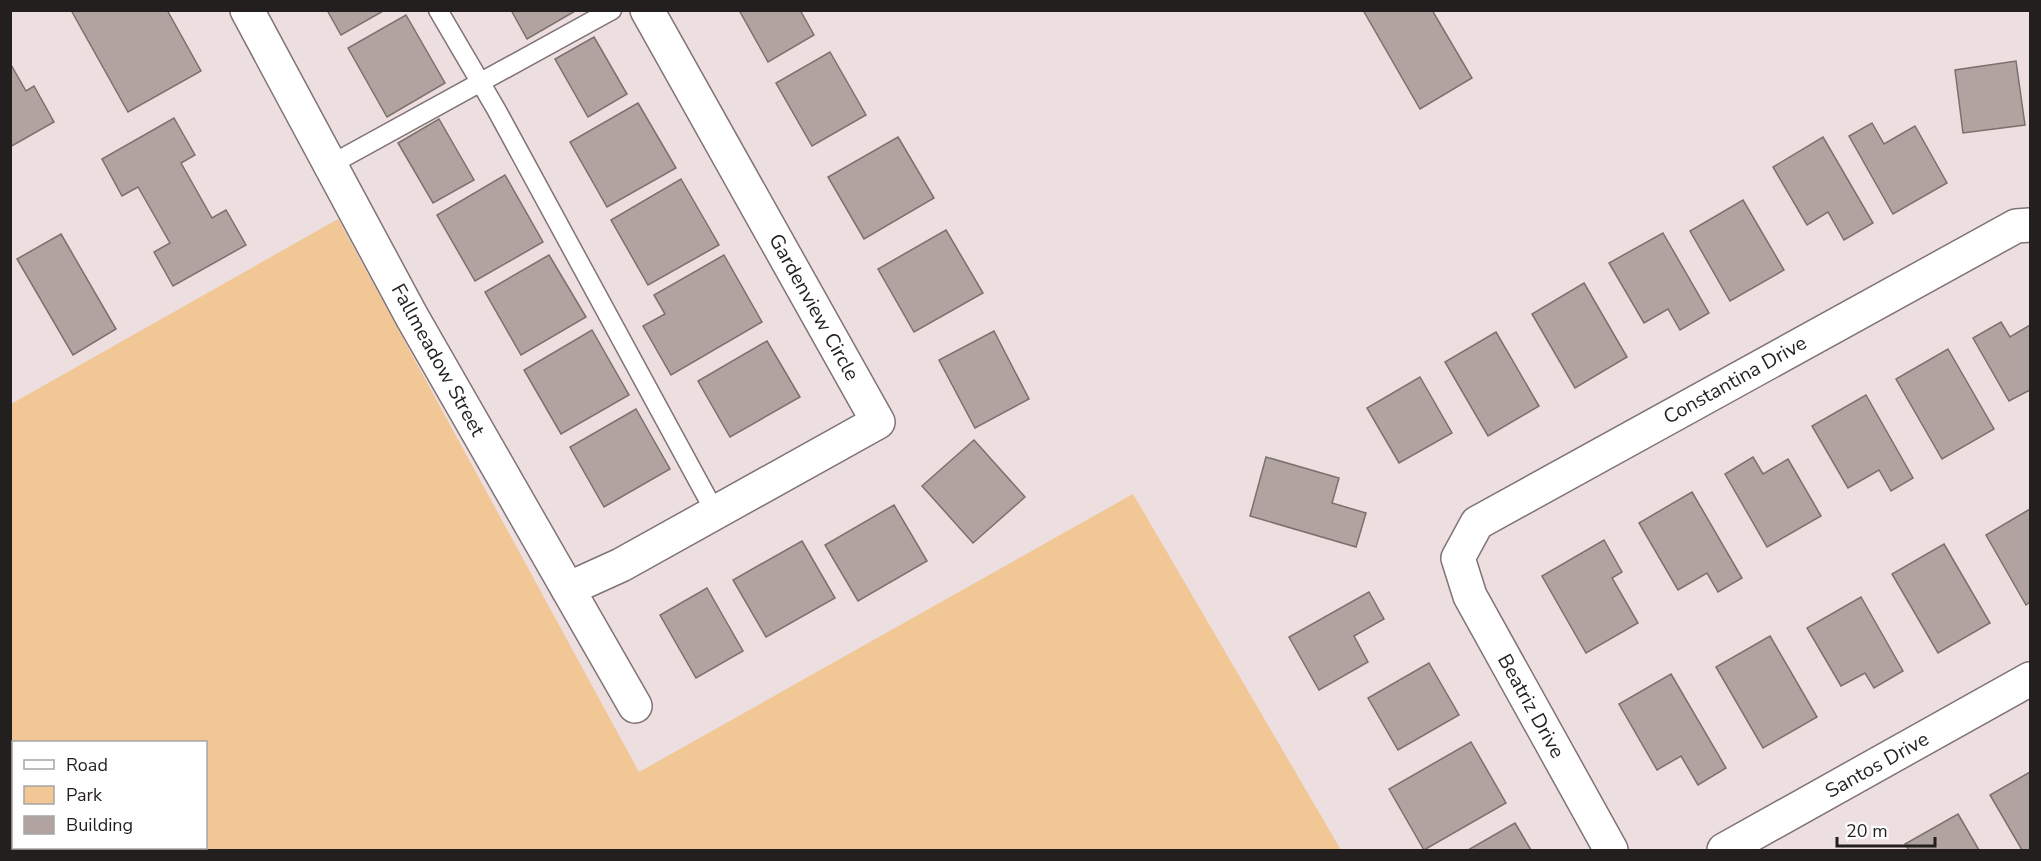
<svg xmlns="http://www.w3.org/2000/svg" width="2041" height="861" font-family="'Nunito Sans',sans-serif">
  <style>
    .green { fill: #f1c796; fill-rule: evenodd }
    .building { fill: #b1a4a0; stroke: #7c706c; stroke-width: 1.5 }
    .lines { fill: none; stroke-linecap: round; stroke-linejoin: round }
    .service-casing { stroke: #807375; stroke-width: 21 }
    .minor-casing { stroke: #807375; stroke-width: 36 }
    .service { stroke: #fff; stroke-width: 18 }
    .minor { stroke: #fff; stroke-width: 33 }
    .labels { text-anchor: middle; dominant-baseline: central; stroke-width: 4.5; stroke-linejoin: round; paint-order: stroke }
    .street-label { font-size: 20px; fill: #241f1f; stroke: #fff }
  </style>
  <rect width="100%" height="100%" fill="#eddee0"/>
  <!-- green -->
  <path class="green" d="M338,219L639,772L1133,494L1341,850H11V404ZM14,742H206V848H14Z"/>
  <!-- building -->
  <g class="building">
    <path d="M71,10H167L201,71L128,112Z"/>
    <path d="M327,10H385L341,35Z"/>
    <path d="M511,10H577L527,39Z"/>
    <path d="M739,10H800L814,35L768,62Z"/>
    <path d="M1363,10H1432L1472,78L1420,109Z"/>
    <path d="M406,15L445,83L387,117L348,48Z"/>
    <path d="M594,37L627,94L588,117L555,59Z"/>
    <path d="M830,52L866,115L812,146L776,83Z"/>
    <path d="M2016,61L2025,125L1963,133L1955,70Z"/>
    <path d="M10,63L26,91L34,86L54,122L10,147Z"/>
    <path d="M638,103L676,168L607,207L570,142Z"/>
    <path d="M174,118L195,155L181,163L212,218L226,210L246,245L173,286L154,252L170,243L138,187L122,196L102,159Z"/>
    <path d="M439,119L474,180L433,203L398,143Z"/>
    <path d="M1872,123L1884,144L1915,126L1947,183L1893,214L1849,136Z"/>
    <path d="M898,137L934,198L864,239L828,177Z"/>
    <path d="M1823,137L1873,223L1844,240L1828,212L1807,225L1773,167Z"/>
    <path d="M505,175L543,242L475,281L437,215Z"/>
    <path d="M681,179L719,245L648,285L611,220Z"/>
    <path d="M1743,200L1784,270L1730,301L1690,231Z"/>
    <path d="M946,230L983,293L914,332L878,269Z"/>
    <path d="M1663,233L1709,313L1680,330L1668,309L1644,323L1609,263Z"/>
    <path d="M61,234L116,329L73,355L17,259Z"/>
    <path d="M549,255L586,317L521,355L485,292Z"/>
    <path d="M724,255L762,322L671,375L643,326L665,314L654,295Z"/>
    <path d="M1584,283L1627,357L1575,388L1532,314Z"/>
    <path d="M2001,322L2010,337L2030,325V390L2009,401L1973,338Z"/>
    <path d="M592,330L629,395L561,434L524,370Z"/>
    <path d="M994,331L1029,399L975,428L939,360Z"/>
    <path d="M1496,332L1539,406L1488,436L1445,362Z"/>
    <path d="M767,341L800,397L730,437L698,381Z"/>
    <path d="M1948,349L1994,429L1942,459L1896,379Z"/>
    <path d="M1420,377L1452,433L1399,463L1367,408Z"/>
    <path d="M1866,395L1913,478L1891,491L1879,470L1848,488L1812,426Z"/>
    <path d="M636,409L670,469L604,507L570,447Z"/>
    <path d="M974,440L1025,497L973,543L922,486Z"/>
    <path d="M1266,457L1339,478L1332,503L1366,513L1356,547L1250,516Z"/>
    <path d="M1753,457L1763,474L1788,459L1821,516L1767,547L1725,474Z"/>
    <path d="M1692,492L1742,578L1718,592L1707,573L1678,590L1639,523Z"/>
    <path d="M894,505L927,561L858,601L825,545Z"/>
    <path d="M2030,509V602L2026,605L1986,535Z"/>
    <path d="M1604,540L1622,572L1612,578L1638,623L1586,653L1542,576Z"/>
    <path d="M802,541L835,598L766,637L733,580Z"/>
    <path d="M1944,544L1990,623L1938,653L1892,574Z"/>
    <path d="M707,588L743,651L696,678L660,615Z"/>
    <path d="M1369,592L1384,619L1354,636L1368,662L1319,690L1289,637Z"/>
    <path d="M1861,597L1903,671L1874,688L1865,673L1841,686L1807,628Z"/>
    <path d="M1770,636L1817,717L1763,748L1716,667Z"/>
    <path d="M1429,663L1459,715L1398,750L1368,698Z"/>
    <path d="M1671,674L1726,768L1698,785L1681,756L1657,770L1619,704Z"/>
    <path d="M1471,742L1506,803L1424,850L1389,789Z"/>
    <path d="M2030,772V850H2022L1990,795Z"/>
    <path d="M1958,814L1979,850H1909L1905,844Z"/>
    <path d="M1515,823L1531,850H1468Z"/>
  </g>
  <g class="lines">
    <!-- service casing -->
    <g class="service-casing">
      <g id="service">
        <path d="M438,10L496,109L715,512"/>
        <path d="M330,165L612,10"/>
      </g>
    </g>
    <!-- minor casing -->
    <g class="minor-casing">
      <g id="minor">
        <path d="M247,10L412,317L635,706"/>
        <path d="M568,589L621,565L878,422L647,10"/>
        <path d="M1611,850L1470,596L1458,558L1477,523L2016,226L2030,225"/>
        <path d="M1724,850L2030,679"/>
      </g>
    </g>
    <!-- service -->
    <use href="#service" class="service"/>
    <!-- minor -->
    <use href="#minor" class="minor"/>
  </g>
  <g class="labels">
    <!-- street labels -->
    <g class="street-label">
      <text transform="translate(814 307) rotate(61)">Gardenview Circle</text>
      <text transform="translate(438 360) rotate(61)">Fallmeadow Street</text>
      <text transform="translate(1735 380) rotate(-29)">Constantina Drive</text>
      <text transform="translate(1531 706) rotate(61)">Beatriz Drive</text>
      <text transform="translate(1877 765) rotate(-29)">Santos Drive</text>
    </g>
  </g>
  <!-- border -->
  <rect width="2041" height="861" fill="none" stroke="#241f1f" stroke-width="24"/>
  <!-- legend -->
  <rect x="12" y="741" width="195" height="108" fill="#ffffff" stroke="#a7a5a5" stroke-width="1.5"/>
  <rect x="24" y="760" width="30" height="9" fill="#ffffff" stroke="#a7a5a5" stroke-width="1.5"/>
  <text x="66" y="771" font-size="18" fill="#241f1f">Road</text>
  <rect x="24" y="786" width="30" height="18" fill="#f1c796" stroke="#a7a5a5" stroke-width="1.5"/>
  <text x="66" y="801" font-size="18" fill="#241f1f">Park</text>
  <rect x="24" y="816" width="30" height="18" fill="#b1a4a0" stroke="#a7a5a5" stroke-width="1.5"/>
  <text x="66" y="831" font-size="18" fill="#241f1f">Building</text>
  <!-- scale -->
  <path d="M1837 837v9h98v-9" fill="none" stroke="#241f1f" stroke-width="3"/>
  <text x="1846" y="837" font-size="18" fill="#241f1f" stroke="#ffffff" stroke-width="4.5" paint-order="stroke">20 m</text>
</svg>
